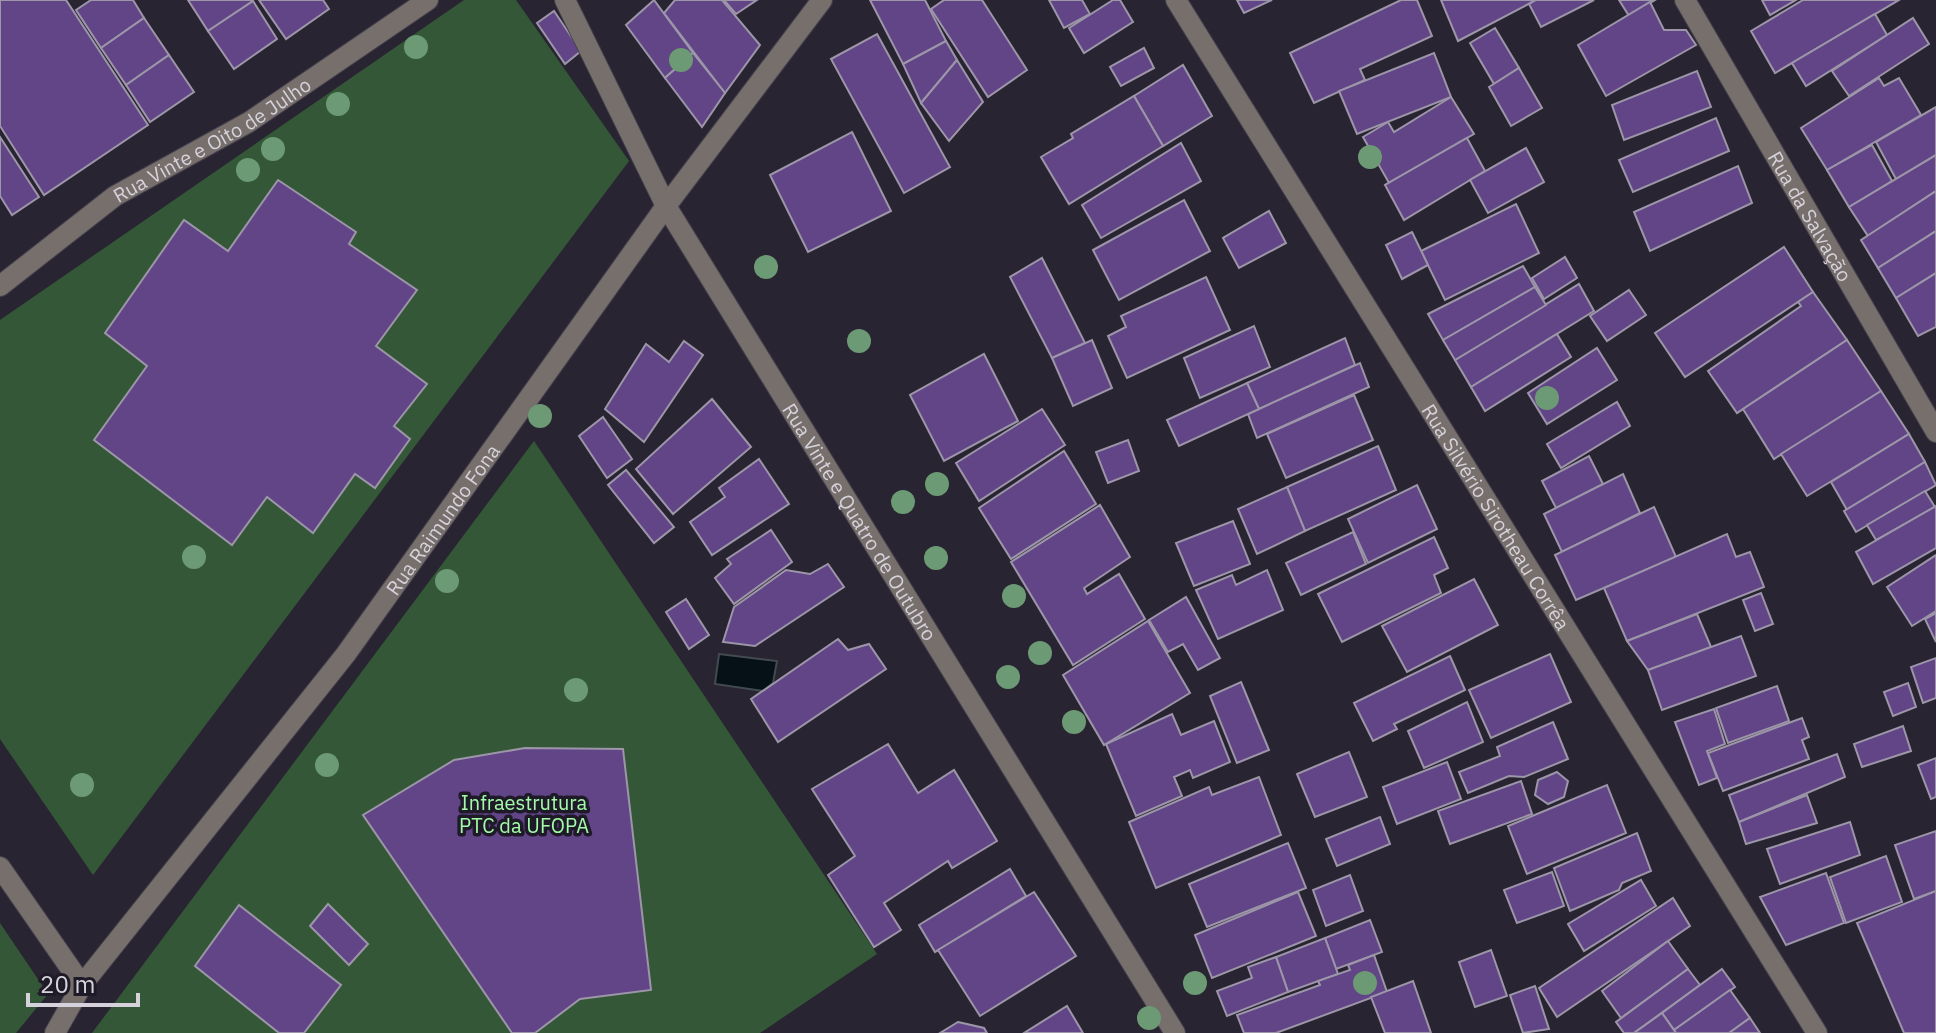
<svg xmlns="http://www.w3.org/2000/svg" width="1936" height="1033" font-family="'IBM Plex Sans',sans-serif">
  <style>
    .green { fill: #345837 }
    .water { fill: #051116; stroke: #434b51; stroke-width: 2 }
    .building { fill: #614587; stroke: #9c96a8; stroke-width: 2 }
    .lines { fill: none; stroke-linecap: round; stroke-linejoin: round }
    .minor-casing { stroke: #45404d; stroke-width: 22 }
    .minor { stroke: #776f6b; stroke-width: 20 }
    .tree { fill: #6c9a74 }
    .labels { text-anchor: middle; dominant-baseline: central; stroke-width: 7; stroke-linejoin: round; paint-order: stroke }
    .street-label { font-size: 20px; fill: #d5d2db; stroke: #1f1a28 }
    .park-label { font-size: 20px; fill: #a3fbaa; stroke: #1f1a28 }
  </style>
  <rect width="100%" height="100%" fill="#292432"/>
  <!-- green -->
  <g class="green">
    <path d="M464,0H516L629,161L93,875L0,739V320Z"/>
    <path d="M534,441L877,954L760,1033H92Z"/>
    <path d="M0,923L48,994L16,1033H0Z"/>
  </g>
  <!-- water -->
  <path class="water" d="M719,654L777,661L773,683L763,691L715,684Z"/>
  <!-- building -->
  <g class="building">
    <path d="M0,0H66L148,125L44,195L0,126Z"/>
    <path d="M91,0H133L144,18L101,48L76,10Z"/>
    <path d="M188,0H252L253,1L208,31Z"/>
    <path d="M259,0H323L329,9L286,39Z"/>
    <path d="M654,0L693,53L665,78L626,25Z"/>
    <path d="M675,0H722L760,45L725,93L664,13Z"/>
    <path d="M724,0H757L736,14Z"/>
    <path d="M870,0H925L946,41L903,64Z"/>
    <path d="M944,0H982L1027,70L988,97L931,9Z"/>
    <path d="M1049,0H1082L1090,14L1064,28Z"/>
    <path d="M1113,0H1120L1133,22L1084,53L1069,28Z"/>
    <path d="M1237,0H1272L1244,13Z"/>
    <path d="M1401,0H1417L1432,36L1360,69L1365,80L1314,103L1290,53Z"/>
    <path d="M1441,0H1536L1458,41Z"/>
    <path d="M1536,0H1594L1541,27L1529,4Z"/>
    <path d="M1619,0H1655L1629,16Z"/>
    <path d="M1762,0H1796L1770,15Z"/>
    <path d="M1803,0H1899L1775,73L1751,31Z"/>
    <path d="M253,1L277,39L234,69L208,31Z"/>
    <path d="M1650,2L1664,30H1686L1696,45L1606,96L1578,45Z"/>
    <path d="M554,11L581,51L565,64L537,23Z"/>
    <path d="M1875,14L1887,35L1806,86L1792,63Z"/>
    <path d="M144,18L169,55L126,85L101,48Z"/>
    <path d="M1913,18L1929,44L1849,96L1832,71Z"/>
    <path d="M1495,28L1519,68L1494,84L1470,43Z"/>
    <path d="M877,34L950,167L904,193L831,59Z"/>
    <path d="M946,41L957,60L921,103L903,64Z"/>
    <path d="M1144,48L1154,68L1121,86L1110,67Z"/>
    <path d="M693,53L725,93L702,127L665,78Z"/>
    <path d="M1434,53L1451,97L1357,134L1339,91Z"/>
    <path d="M169,55L194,92L150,122L126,85Z"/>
    <path d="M957,60L983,102L949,141L921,103Z"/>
    <path d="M1183,65L1212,116L1163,146L1134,96Z"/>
    <path d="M1519,68L1542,108L1511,126L1489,87Z"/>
    <path d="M1697,71L1711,107L1624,140L1612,105Z"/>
    <path d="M1879,78L1884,86L1899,78L1921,115L1827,170L1801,128Z"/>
    <path d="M1134,96L1163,146L1069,204L1041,157L1073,138L1071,134Z"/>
    <path d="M1451,97L1474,134L1389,183L1363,137L1388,122L1394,132Z"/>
    <path d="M1936,107V155L1896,179L1876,142Z"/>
    <path d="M1716,118L1729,151L1633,192L1619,160Z"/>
    <path d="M852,132L891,211L808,252L770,175Z"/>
    <path d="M0,137L39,197L12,215L0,196Z"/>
    <path d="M1467,138L1485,171L1404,220L1385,185Z"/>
    <path d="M1181,143L1201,181L1101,238L1082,205Z"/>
    <path d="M1872,145L1892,181L1849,207L1827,170Z"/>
    <path d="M1526,148L1544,182L1488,213L1470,180Z"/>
    <path d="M1936,155V191L1868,236L1849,207Z"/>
    <path d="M1738,166L1752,203L1650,251L1634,212Z"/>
    <path d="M278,180L356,232L349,244L417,290L376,346L427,384L394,426L410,439L375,488L355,474L313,533L267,497L232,545L94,440L147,366L105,333L184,220L228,251Z"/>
    <path d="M1936,191V231L1878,268L1861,240Z"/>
    <path d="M1184,200L1210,251L1119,300L1093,250Z"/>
    <path d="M1516,204L1539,253L1445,300L1421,251Z"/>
    <path d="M1269,211L1286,243L1239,268L1223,238Z"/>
    <path d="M1936,231V273L1896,298L1878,268Z"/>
    <path d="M1412,232L1428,265L1402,279L1386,245Z"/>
    <path d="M1784,247L1813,292L1685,377L1655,333Z"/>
    <path d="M1565,257L1577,278L1544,299L1532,278Z"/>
    <path d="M1042,258L1085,343L1052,358L1010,277Z"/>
    <path d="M1523,266L1535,287L1443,340L1428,314Z"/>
    <path d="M1936,273V327L1918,336L1896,298Z"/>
    <path d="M1206,277L1230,330L1127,378L1108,336L1126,327L1121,316Z"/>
    <path d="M1579,284L1594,311L1471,387L1455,360Z"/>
    <path d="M1535,287L1546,305L1455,360L1443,340Z"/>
    <path d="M1629,290L1646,315L1607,341L1590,316Z"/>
    <path d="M1813,292L1847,340L1737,413L1708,371L1801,306L1798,302Z"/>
    <path d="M1254,326L1270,367L1200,398L1184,358Z"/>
    <path d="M1557,334L1571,357L1485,411L1471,387Z"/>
    <path d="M1345,338L1355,365L1259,409L1247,383Z"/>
    <path d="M1092,340L1112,388L1073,406L1052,358Z"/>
    <path d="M1847,340L1881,391L1774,459L1743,409Z"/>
    <path d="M684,341L703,355L644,442L605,409L646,344L669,362Z"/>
    <path d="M1597,348L1617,380L1547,424L1528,393Z"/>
    <path d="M984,354L1018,421L944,461L910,395Z"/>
    <path d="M1360,363L1369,387L1257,438L1248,414Z"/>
    <path d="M1247,383L1259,409L1179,446L1167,420Z"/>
    <path d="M1881,391L1909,434L1807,496L1781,454Z"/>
    <path d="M1354,395L1373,440L1286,478L1267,434Z"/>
    <path d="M712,399L751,447L673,514L636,469Z"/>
    <path d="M1617,402L1630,426L1561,468L1547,444Z"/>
    <path d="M1042,409L1065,445L979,501L956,463Z"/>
    <path d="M603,417L632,459L607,478L579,436Z"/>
    <path d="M1909,434L1925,462L1847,510L1831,482Z"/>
    <path d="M1128,440L1139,471L1108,483L1096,452Z"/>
    <path d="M1378,446L1396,490L1305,531L1287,487Z"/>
    <path d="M1064,451L1096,504L1011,559L979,508Z"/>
    <path d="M1589,456L1603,484L1556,508L1542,481Z"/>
    <path d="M759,459L789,504L712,555L690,522L725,497L719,488Z"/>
    <path d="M1925,462L1936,485L1856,532L1844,511Z"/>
    <path d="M626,470L674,527L654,543L608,485Z"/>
    <path d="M1623,474L1640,513L1562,552L1544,514Z"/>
    <path d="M1417,485L1437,529L1368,563L1348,519Z"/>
    <path d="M1287,487L1305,531L1257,554L1238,509Z"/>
    <path d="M1925,491L1935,507L1876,540L1867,525Z"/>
    <path d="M1100,505L1130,557L1084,588L1087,594L1119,574L1145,619L1073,665L1011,562Z"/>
    <path d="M1936,506V548L1873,584L1856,552Z"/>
    <path d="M1654,507L1676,557L1576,600L1555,555Z"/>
    <path d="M1233,521L1250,564L1194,586L1176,543Z"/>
    <path d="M771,530L792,562L734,604L715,578L731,564L727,559Z"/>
    <path d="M1353,532L1366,564L1301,595L1286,563Z"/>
    <path d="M1727,534L1736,557L1750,552L1764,587L1627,641L1604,588Z"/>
    <path d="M1434,537L1448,568L1434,575L1441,593L1342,642L1318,594Z"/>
    <path d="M1936,555V611L1912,626L1887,587Z"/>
    <path d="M828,564L844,587L755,646L723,642L734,607L786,570L810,574Z"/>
    <path d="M1267,570L1283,610L1218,639L1196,590L1232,575L1236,585Z"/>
    <path d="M1474,579L1498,625L1407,672L1382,626Z"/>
    <path d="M1761,593L1773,624L1755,631L1743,600Z"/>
    <path d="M1186,597L1220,658L1198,670L1183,644L1168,652L1149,620Z"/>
    <path d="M686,599L709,635L689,649L666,612Z"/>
    <path d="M1936,613V642L1925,619Z"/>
    <path d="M1697,614L1711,647L1648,670L1627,641Z"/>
    <path d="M1148,621L1190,693L1104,745L1063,675Z"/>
    <path d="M1741,636L1756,676L1662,710L1648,670Z"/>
    <path d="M838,639L848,650L869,644L886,669L778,742L751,699Z"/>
    <path d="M1550,654L1571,702L1491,738L1469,690Z"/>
    <path d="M1450,656L1465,690L1394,724L1397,729L1373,741L1354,703Z"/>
    <path d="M1936,658V698L1923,703L1911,667Z"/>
    <path d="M1241,682L1269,750L1237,763L1210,696Z"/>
    <path d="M1908,683L1916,707L1893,716L1884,692Z"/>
    <path d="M1777,686L1789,721L1728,743L1716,708Z"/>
    <path d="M1467,702L1483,742L1424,768L1408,731Z"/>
    <path d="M1714,709L1725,744L1707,751L1717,778L1699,785L1675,722Z"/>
    <path d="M1172,714L1181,735L1214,721L1230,762L1193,778L1190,770L1174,777L1182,796L1136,816L1106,744Z"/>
    <path d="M1802,718L1809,737L1802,740L1809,759L1723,791L1708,753Z"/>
    <path d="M1553,722L1568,759L1524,777L1509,776L1468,793L1459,772L1500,756L1497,747Z"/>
    <path d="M1903,726L1911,751L1862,767L1854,744Z"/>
    <path d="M888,744L918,793L954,770L997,841L952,868L948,861L884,903L901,930L874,947L828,875L855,856L812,789Z"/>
    <path d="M525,748L623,749L651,990L580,999L535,1033H512L363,815L454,760Z"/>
    <path d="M1349,752L1367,797L1315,817L1297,774Z"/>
    <path d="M1837,754L1845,777L1739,822L1729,795Z"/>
    <path d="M1936,758V797L1931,799L1918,765Z"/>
    <path d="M1447,762L1461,799L1397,824L1383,787Z"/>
    <path d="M1557,772L1568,781L1564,797L1548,804L1535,795L1538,780Z"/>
    <path d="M1259,777L1281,835L1156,888L1129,822L1209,787L1212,795Z"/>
    <path d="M1521,781L1532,814L1450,844L1438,811Z"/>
    <path d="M1607,785L1626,833L1527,874L1508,826Z"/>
    <path d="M1807,795L1817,823L1746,844L1739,822Z"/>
    <path d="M1380,817L1390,844L1337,866L1326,839Z"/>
    <path d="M1850,822L1860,855L1780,884L1767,849Z"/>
    <path d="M1936,831V891L1914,899L1895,845Z"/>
    <path d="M1637,833L1651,871L1622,883L1619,890L1570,911L1554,868Z"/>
    <path d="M1288,843L1306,888L1207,927L1189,884Z"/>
    <path d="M1886,856L1902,902L1846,923L1830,877Z"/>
    <path d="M1010,869L1026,896L935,952L919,925Z"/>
    <path d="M1552,872L1564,906L1517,923L1504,890Z"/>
    <path d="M1826,873L1844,923L1786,945L1760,897Z"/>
    <path d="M1350,875L1363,911L1326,926L1313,890Z"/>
    <path d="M1641,880L1656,906L1584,951L1568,924Z"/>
    <path d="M1936,891V1033H1904L1857,923Z"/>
    <path d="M1034,892L1076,956L980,1016L938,950Z"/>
    <path d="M1298,892L1316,936L1212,978L1195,935Z"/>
    <path d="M1673,898L1690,926L1557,1017L1539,988Z"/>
    <path d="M328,904L368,944L349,965L310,926Z"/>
    <path d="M239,905L341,985L304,1033H279L195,966Z"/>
    <path d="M1370,920L1382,952L1336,969L1325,938Z"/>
    <path d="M1325,938L1338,974L1288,992L1276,957Z"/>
    <path d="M1668,941L1688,969L1621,1018L1602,991Z"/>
    <path d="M1491,950L1507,996L1475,1007L1459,962Z"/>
    <path d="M1374,955L1387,992L1276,1033H1244L1237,1015L1320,985L1318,981L1350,970L1348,965Z"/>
    <path d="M1276,957L1288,992L1227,1016L1217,991L1252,978L1248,967Z"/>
    <path d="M1688,969L1700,985L1634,1033H1624L1616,1022Z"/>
    <path d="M1722,969L1735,987L1674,1030L1662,1013Z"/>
    <path d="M1413,981L1431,1033H1385L1371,997Z"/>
    <path d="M1535,986L1549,1029L1523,1033L1510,995Z"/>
    <path d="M1730,990L1750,1018L1729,1033H1676L1674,1030Z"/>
    <path d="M1067,1006L1083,1033H1024Z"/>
    <path d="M1662,1013L1676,1033H1634Z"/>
    <path d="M1750,1018L1760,1033H1729Z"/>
    <path d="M958,1022L984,1028L987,1033H940Z"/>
  </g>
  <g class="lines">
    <!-- minor casing -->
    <g class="minor-casing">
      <g id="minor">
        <path id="s1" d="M565,0L666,206L1175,1033"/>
        <path id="s2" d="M1176,0L1817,1033"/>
        <path id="s3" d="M1685,0L1936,432"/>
        <path id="s4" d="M0,286L115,196L249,122L428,0"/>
        <path d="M0,867L82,985"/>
        <path id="s5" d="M55,1033L82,985L346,654L666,206L822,0"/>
      </g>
    </g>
    <!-- minor -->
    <use href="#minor" class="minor"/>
  </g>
  <!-- trees -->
  <g class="tree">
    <circle cx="416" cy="47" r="12"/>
    <circle cx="681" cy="60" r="12"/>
    <circle cx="338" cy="104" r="12"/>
    <circle cx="273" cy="149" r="12"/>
    <circle cx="1370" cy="157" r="12"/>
    <circle cx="248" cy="170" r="12"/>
    <circle cx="766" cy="267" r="12"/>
    <circle cx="859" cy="341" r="12"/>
    <circle cx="1547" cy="398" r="12"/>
    <circle cx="540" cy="416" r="12"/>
    <circle cx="937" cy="484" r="12"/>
    <circle cx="903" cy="502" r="12"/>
    <circle cx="194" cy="557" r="12"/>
    <circle cx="936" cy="558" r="12"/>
    <circle cx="447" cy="581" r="12"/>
    <circle cx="1014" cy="596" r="12"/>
    <circle cx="1040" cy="653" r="12"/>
    <circle cx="1008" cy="677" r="12"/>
    <circle cx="576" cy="690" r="12"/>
    <circle cx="1074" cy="722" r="12"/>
    <circle cx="327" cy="765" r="12"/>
    <circle cx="82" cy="785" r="12"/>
    <circle cx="1195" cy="983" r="12"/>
    <circle cx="1365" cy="983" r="12"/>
    <circle cx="1149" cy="1018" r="12"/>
  </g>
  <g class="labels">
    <!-- street labels -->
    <g class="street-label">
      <text stroke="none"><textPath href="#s4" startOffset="258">Rua Vinte e Oito de Julho</textPath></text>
      <text stroke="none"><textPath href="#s3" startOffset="250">Rua da Salvação</textPath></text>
      <text stroke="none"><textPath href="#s2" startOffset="608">Rua Silvério Sirotheau Corrêa</textPath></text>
      <text stroke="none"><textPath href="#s5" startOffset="644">Rua Raimundo Fona</textPath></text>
      <text stroke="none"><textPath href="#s1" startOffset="600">Rua Vinte e Quatro de Outubro</textPath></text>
    </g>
    <!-- park labels -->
    <g class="park-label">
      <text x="524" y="802">Infraestrutura<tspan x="524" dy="23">PTC da UFOPA</tspan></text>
    </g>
  </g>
  <!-- scale -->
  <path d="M28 993v12h110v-12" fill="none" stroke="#d5d2db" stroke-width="4"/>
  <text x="40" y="993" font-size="24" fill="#d5d2db" stroke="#1f1a28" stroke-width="6" paint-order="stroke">20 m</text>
</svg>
